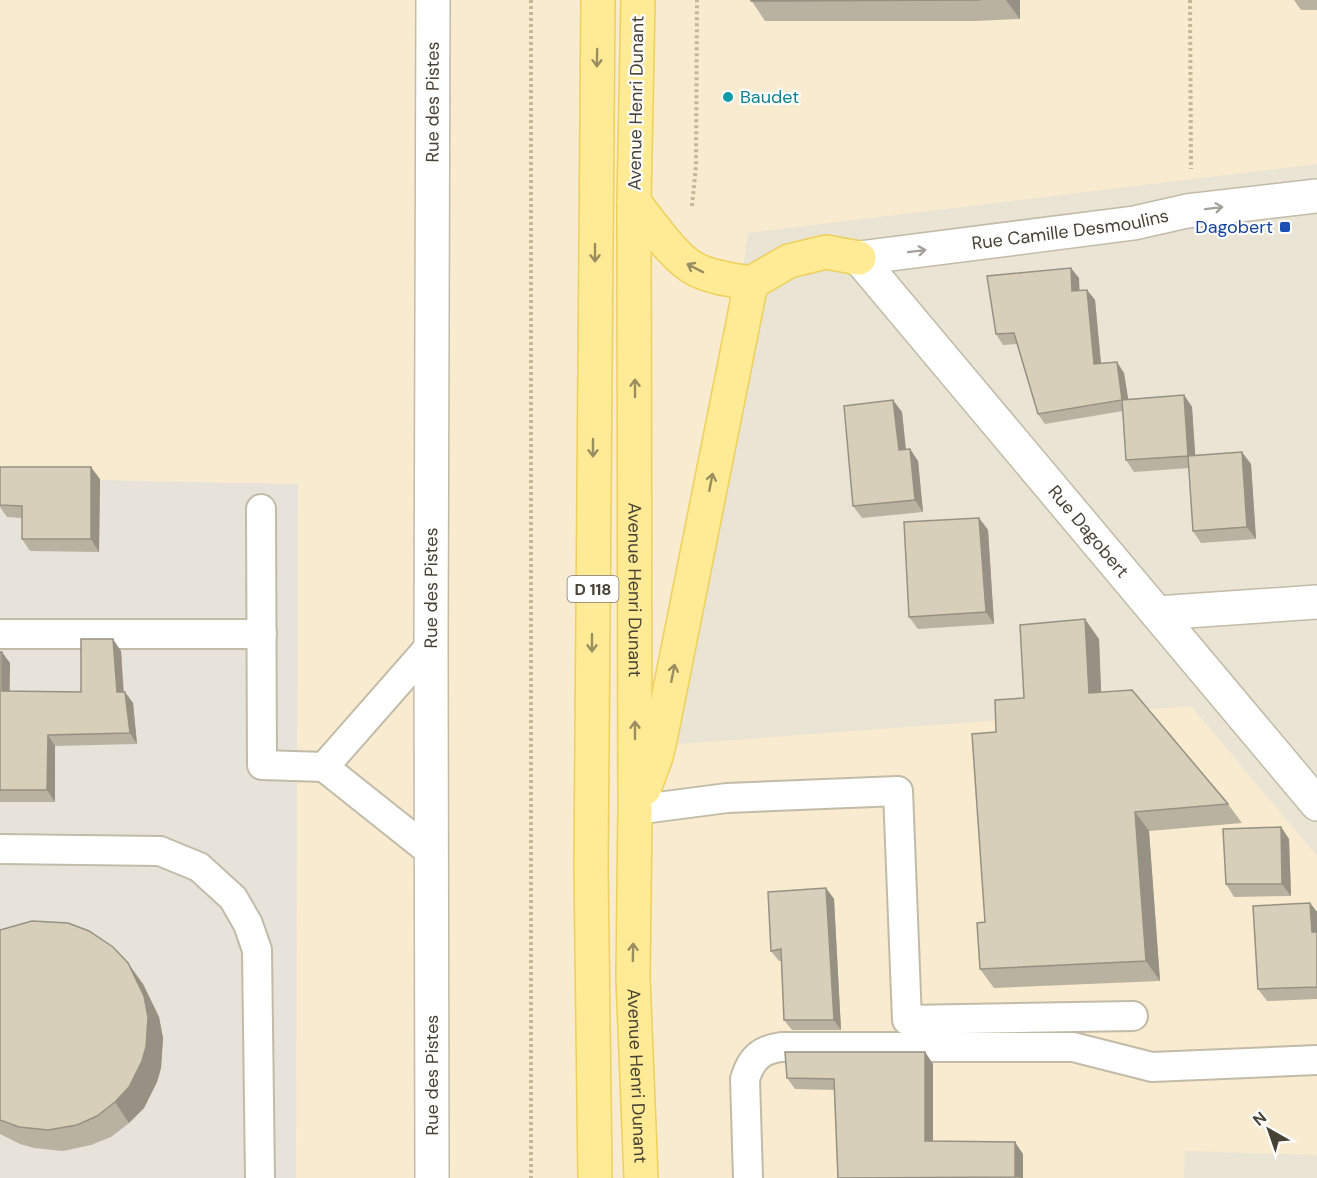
<svg xmlns="http://www.w3.org/2000/svg" width="1317" height="1178" font-family="'DM Sans',sans-serif">
  <style>
    .residential { fill: #e9e4d4 }
    .commercial { fill: #f8ebcf }
    .industrial { fill: #e7e3db }
    .lines { fill: none; stroke-linecap: round; stroke-linejoin: round }
    .lane-casing { stroke: #c1bba8; stroke-width: 32 }
    .street-casing { stroke: #c1bba8; stroke-width: 36 }
    .primary-casing { stroke: #eed05a; stroke-width: 36 }
    .path { stroke: #c4b898; stroke-width: 4; stroke-dasharray: 3 3; stroke-linecap: butt }
    .lane { stroke: #fff; stroke-width: 28 }
    .street { stroke: #fff; stroke-width: 33 }
    .primary { stroke: #ffeb95; stroke-width: 33 }
    .wall { fill: #b9b2a0 }
    .shaded-wall { fill: #969182 }
    .building { fill: #d7cfba; stroke: #969182; stroke-width: 1.5 }
    .oneway { stroke: #9a8e60 }
    .oneway2 { stroke: #a4a09a }
    .culture-dot { fill: #0f9aa8; stroke: #fff; stroke-width: 2 }
    .transit-dot { fill: #1a4fb4; stroke: #fff; stroke-width: 2 }
    .labels { text-anchor: middle; dominant-baseline: central; stroke-width: 4.5; stroke-linejoin: round; paint-order: stroke }
    .shield { fill: #fff; stroke: #7f7b72; stroke-width: 1.5 }
    .shield-label { font-size: 16px; font-weight: bold; fill: #484235 }
    .culture-label { font-size: 18px; fill: #0d838f; stroke: #fff; text-anchor: start }
    .street-label { font-size: 18px; fill: #484235; stroke: #fff }
    .transit-label { font-size: 18px; fill: #164399; stroke: #fff; text-anchor: end }
  </style>
  <rect width="100%" height="100%" fill="#f5f2e6"/>
  <!-- residential -->
  <path class="residential" d="M517,0H1317V1178H515Z"/>
  <!-- commercial -->
  <path class="commercial" d="M0,0H1317V164L748,233L678,744L1191,706L1317,856V1155L1185,1151L1184,1178H0Z"/>
  <!-- industrial -->
  <path class="industrial" d="M0,478L298,484L296,1178H0Z"/>
  <g class="lines">
    <!-- lane casing -->
    <g class="lane-casing">
      <g id="lane">
        <path d="M261,509L262,765L324,767L431,645"/>
        <path d="M0,634H262"/>
        <path d="M324,767L432,853"/>
        <path d="M635,810L727,798L898,791L907,1020L1133,1016"/>
        <path d="M0,849L160,851L199,867L233,898L248,924L257,950L260,1178"/>
        <path d="M748,1178L745,1079C751,1059 760,1050 781,1047H1073L1152,1067L1317,1060"/>
      </g>
    </g>
    <!-- street casing -->
    <g class="street-casing">
      <g id="street">
        <path id="s1" d="M859,258L1317,804"/>
        <path id="s2" d="M859,258L1134,223L1187,211L1317,196"/>
        <path d="M1157,613L1317,602"/>
        <path id="s3" d="M432,1178L431,645L433,0"/>
      </g>
    </g>
    <!-- primary casing -->
    <g class="primary-casing">
      <g id="primary">
        <path id="s4" d="M638,0L634,202L635,810L633,978L641,1178"/>
        <path d="M634,202C650,222 675,260 697,270C713,278 733,280 751,283L789,261L826,252L859,258"/>
        <path d="M644,789L656,757L660,740L751,283"/>
        <path d="M595,1178L591,866L598,0"/>
      </g>
    </g>
    <!-- path -->
    <g class="path">
      <path d="M531,0V1178"/>
      <path d="M1190,0L1191,169"/>
      <path d="M692,206L696,166L697,0"/>
    </g>
    <!-- lane -->
    <use href="#lane" class="lane"/>
    <!-- street -->
    <use href="#street" class="street"/>
    <!-- primary -->
    <use href="#primary" class="primary"/>
  </g>
  <!-- wall -->
  <g class="wall">
    <path d="M751,0H1020V19L975,21H765Z"/>
    <path d="M1294,0H1317V10H1301Z"/>
    <path d="M1079,278V290H1087L1095,300L1101,364L1124,373L1128,399L1184,395L1192,407L1195,455L1251,464L1256,539L1201,543L1193,531L1189,468L1134,472L1126,460L1123,411L1045,424L1038,414L1017,344L1003,345L996,334Z"/>
    <path d="M902,412L906,449H910L918,461L923,512L862,518L853,506Z"/>
    <path d="M0,467L100,479L99,552L30,551L22,539V518L7,517L0,507Z"/>
    <path d="M979,518L988,530L994,624L918,629L909,617Z"/>
    <path d="M1099,639L1101,692L1228,804L1242,823L1149,831L1160,981L994,988L980,969L985,922L996,732L1024,698Z"/>
    <path d="M121,651L124,692H125L133,703L137,744L55,746V802H0V652L10,663V691L81,692Z"/>
    <path d="M1281,827L1289,839L1291,896L1234,897L1226,884Z"/>
    <path d="M826,888L834,899L841,1030H792L784,1020L781,961H779L771,951Z"/>
    <path d="M1310,903L1317,912V999L1267,1001L1258,989Z"/>
    <path d="M0,930L143,984L159,1017L163,1038L161,1068L157,1082L144,1108L129,1123L111,1137L91,1145L63,1151L34,1148L20,1144L0,1134Z"/>
    <path d="M925,1052L933,1064V1141L1023,1154V1178H838L834,1090L795,1089L787,1078Z"/>
  </g>
  <!-- shaded-wall -->
  <g class="shaded-wall">
    <path d="M1006,0H1020V19Z"/>
    <path d="M1071,268L1079,278L1080,301L1072,291Z"/>
    <path d="M1087,290L1095,300L1102,374L1094,364Z"/>
    <path d="M1117,362L1124,373L1130,410L1122,400Z"/>
    <path d="M1184,395L1192,407L1196,468L1188,456Z"/>
    <path d="M893,400L902,412L907,462L899,450Z"/>
    <path d="M910,449L918,461L923,512L915,500Z"/>
    <path d="M1242,452L1251,464L1256,539L1247,527Z"/>
    <path d="M91,467L100,479L99,552L91,539Z"/>
    <path d="M979,518L988,530L994,624L986,612Z"/>
    <path d="M1085,619L1099,639L1102,713L1089,693Z"/>
    <path d="M113,639L121,651L124,703L117,692Z"/>
    <path d="M2,652L10,663L9,702L2,691Z"/>
    <path d="M125,692L133,703L137,744L130,733Z"/>
    <path d="M48,735L55,746V802L47,790Z"/>
    <path d="M1135,812L1149,831L1160,981L1146,961Z"/>
    <path d="M1281,827L1289,839L1291,896L1282,884Z"/>
    <path d="M826,888L834,899L841,1030L834,1020Z"/>
    <path d="M1310,903L1317,912V939L1312,932Z"/>
    <path d="M128,963L143,984L159,1017L163,1038L161,1068L157,1082L144,1108L129,1123L115,1102Z"/>
    <path d="M925,1052L933,1064V1152L925,1141Z"/>
    <path d="M1015,1142L1023,1154V1178L1015,1177Z"/>
  </g>
  <!-- building -->
  <g class="building">
    <path d="M751,0H981L751,1Z"/>
    <path d="M1071,268L1072,291L1087,290L1094,364L1117,362L1122,400L1038,414L1014,333L996,334L987,276Z"/>
    <path d="M1184,395L1188,456L1126,460L1122,400Z"/>
    <path d="M893,400L899,450L910,449L915,500L853,506L844,406Z"/>
    <path d="M1242,452L1247,527L1193,531L1188,456Z"/>
    <path d="M0,467H91V539H22V506L0,505Z"/>
    <path d="M979,518L986,612L909,617L904,522Z"/>
    <path d="M1085,619L1089,693L1132,690L1228,804L1135,812L1146,961L980,969L977,923L985,922L972,734L996,732L995,700L1024,698L1020,625Z"/>
    <path d="M81,639H113L117,692H125L130,733L48,735L47,790H0V652H2V691L81,692Z"/>
    <path d="M1281,827L1282,884H1226L1223,829Z"/>
    <path d="M826,888L834,1020H784L781,949L771,951L768,892Z"/>
    <path d="M1310,903L1312,932H1317V987L1258,989L1253,906Z"/>
    <path d="M32,921L68,923L89,931L113,947L128,963L144,996L148,1017L146,1047L142,1061L129,1087L115,1102L97,1116L77,1125L48,1130L19,1127L0,1120V930Z"/>
    <path d="M785,1052H925V1141L1015,1142V1177L838,1178L834,1079L787,1078Z"/>
  </g>
  <!-- one-way arrows -->
  <defs><path id="oneway-shaft" d="M-6 0H5M1.5-3L5.5 0L1.5 3" fill="none" stroke-width="1.6" stroke-linecap="round" stroke-linejoin="round" transform="scale(1.5)"/></defs>
  <g class="oneway">
    <use href="#oneway-shaft" transform="translate(597 58) rotate(91)"/>
    <use href="#oneway-shaft" transform="translate(595 253) rotate(90)"/>
    <use href="#oneway-shaft" transform="translate(695 268) rotate(-153)"/>
    <use href="#oneway-shaft" transform="translate(635 388) rotate(-90)"/>
    <use href="#oneway-shaft" transform="translate(593 448) rotate(90)"/>
    <use href="#oneway-shaft" transform="translate(711 482) rotate(-79)"/>
    <use href="#oneway-shaft" transform="translate(592 643) rotate(90)"/>
    <use href="#oneway-shaft" transform="translate(673 673) rotate(-79)"/>
    <use href="#oneway-shaft" transform="translate(635 730) rotate(-90)"/>
    <use href="#oneway-shaft" transform="translate(633 952) rotate(-89)"/>
  </g>
  <g class="oneway2">
    <use href="#oneway-shaft" transform="translate(1214 208) rotate(-7)"/>
    <use href="#oneway-shaft" transform="translate(917 251) rotate(-7)"/>
  </g>
  <!-- markers -->
  <circle class="culture-dot" cx="728" cy="97" r="6"/>
  <rect class="transit-dot" x="1279" y="221" width="12" height="12" rx="3"/>
  <g class="labels">
    <!-- shield labels -->
    <rect class="shield" x="567.5" y="576" width="51" height="26" rx="4.5"/>
    <g class="shield-label">
      <text x="593" y="589">D 118</text>
    </g>
    <!-- culture labels -->
    <g class="culture-label">
      <text x="740" y="97">Baudet</text>
    </g>
    <!-- street labels -->
    <g class="street-label">
      <text stroke="none"><textPath href="#s3" startOffset="1076">Rue des Pistes</textPath></text>
      <text transform="translate(636 103) rotate(-89)">Avenue Henri Dunant</text>
      <text stroke="none"><textPath href="#s2" startOffset="213">Rue Camille Desmoulins</textPath></text>
      <text stroke="none"><textPath href="#s1" startOffset="357">Rue Dagobert</textPath></text>
      <text stroke="none"><textPath href="#s3" startOffset="590">Rue des Pistes</textPath></text>
      <text stroke="none"><textPath href="#s4" startOffset="590">Avenue Henri Dunant</textPath></text>
      <text transform="translate(432 1075) rotate(-90)">Rue des Pistes</text>
      <text stroke="none"><textPath href="#s4" startOffset="1076">Avenue Henri Dunant</textPath></text>
    </g>
    <!-- transit labels -->
    <g class="transit-label">
      <text x="1273" y="227">Dagobert</text>
    </g>
  </g>
  <!-- north arrow -->
  <g transform="translate(1269 1130) rotate(320)" stroke="#ffffff" stroke-width="4.5" paint-order="stroke">
  <path d="M0-4.5L10 22L0 15L-10 22Z" fill="#484235"/>
  <text y="-9" font-size="16" font-weight="bold" text-anchor="middle" fill="#484235">N</text>
  </g>
</svg>
